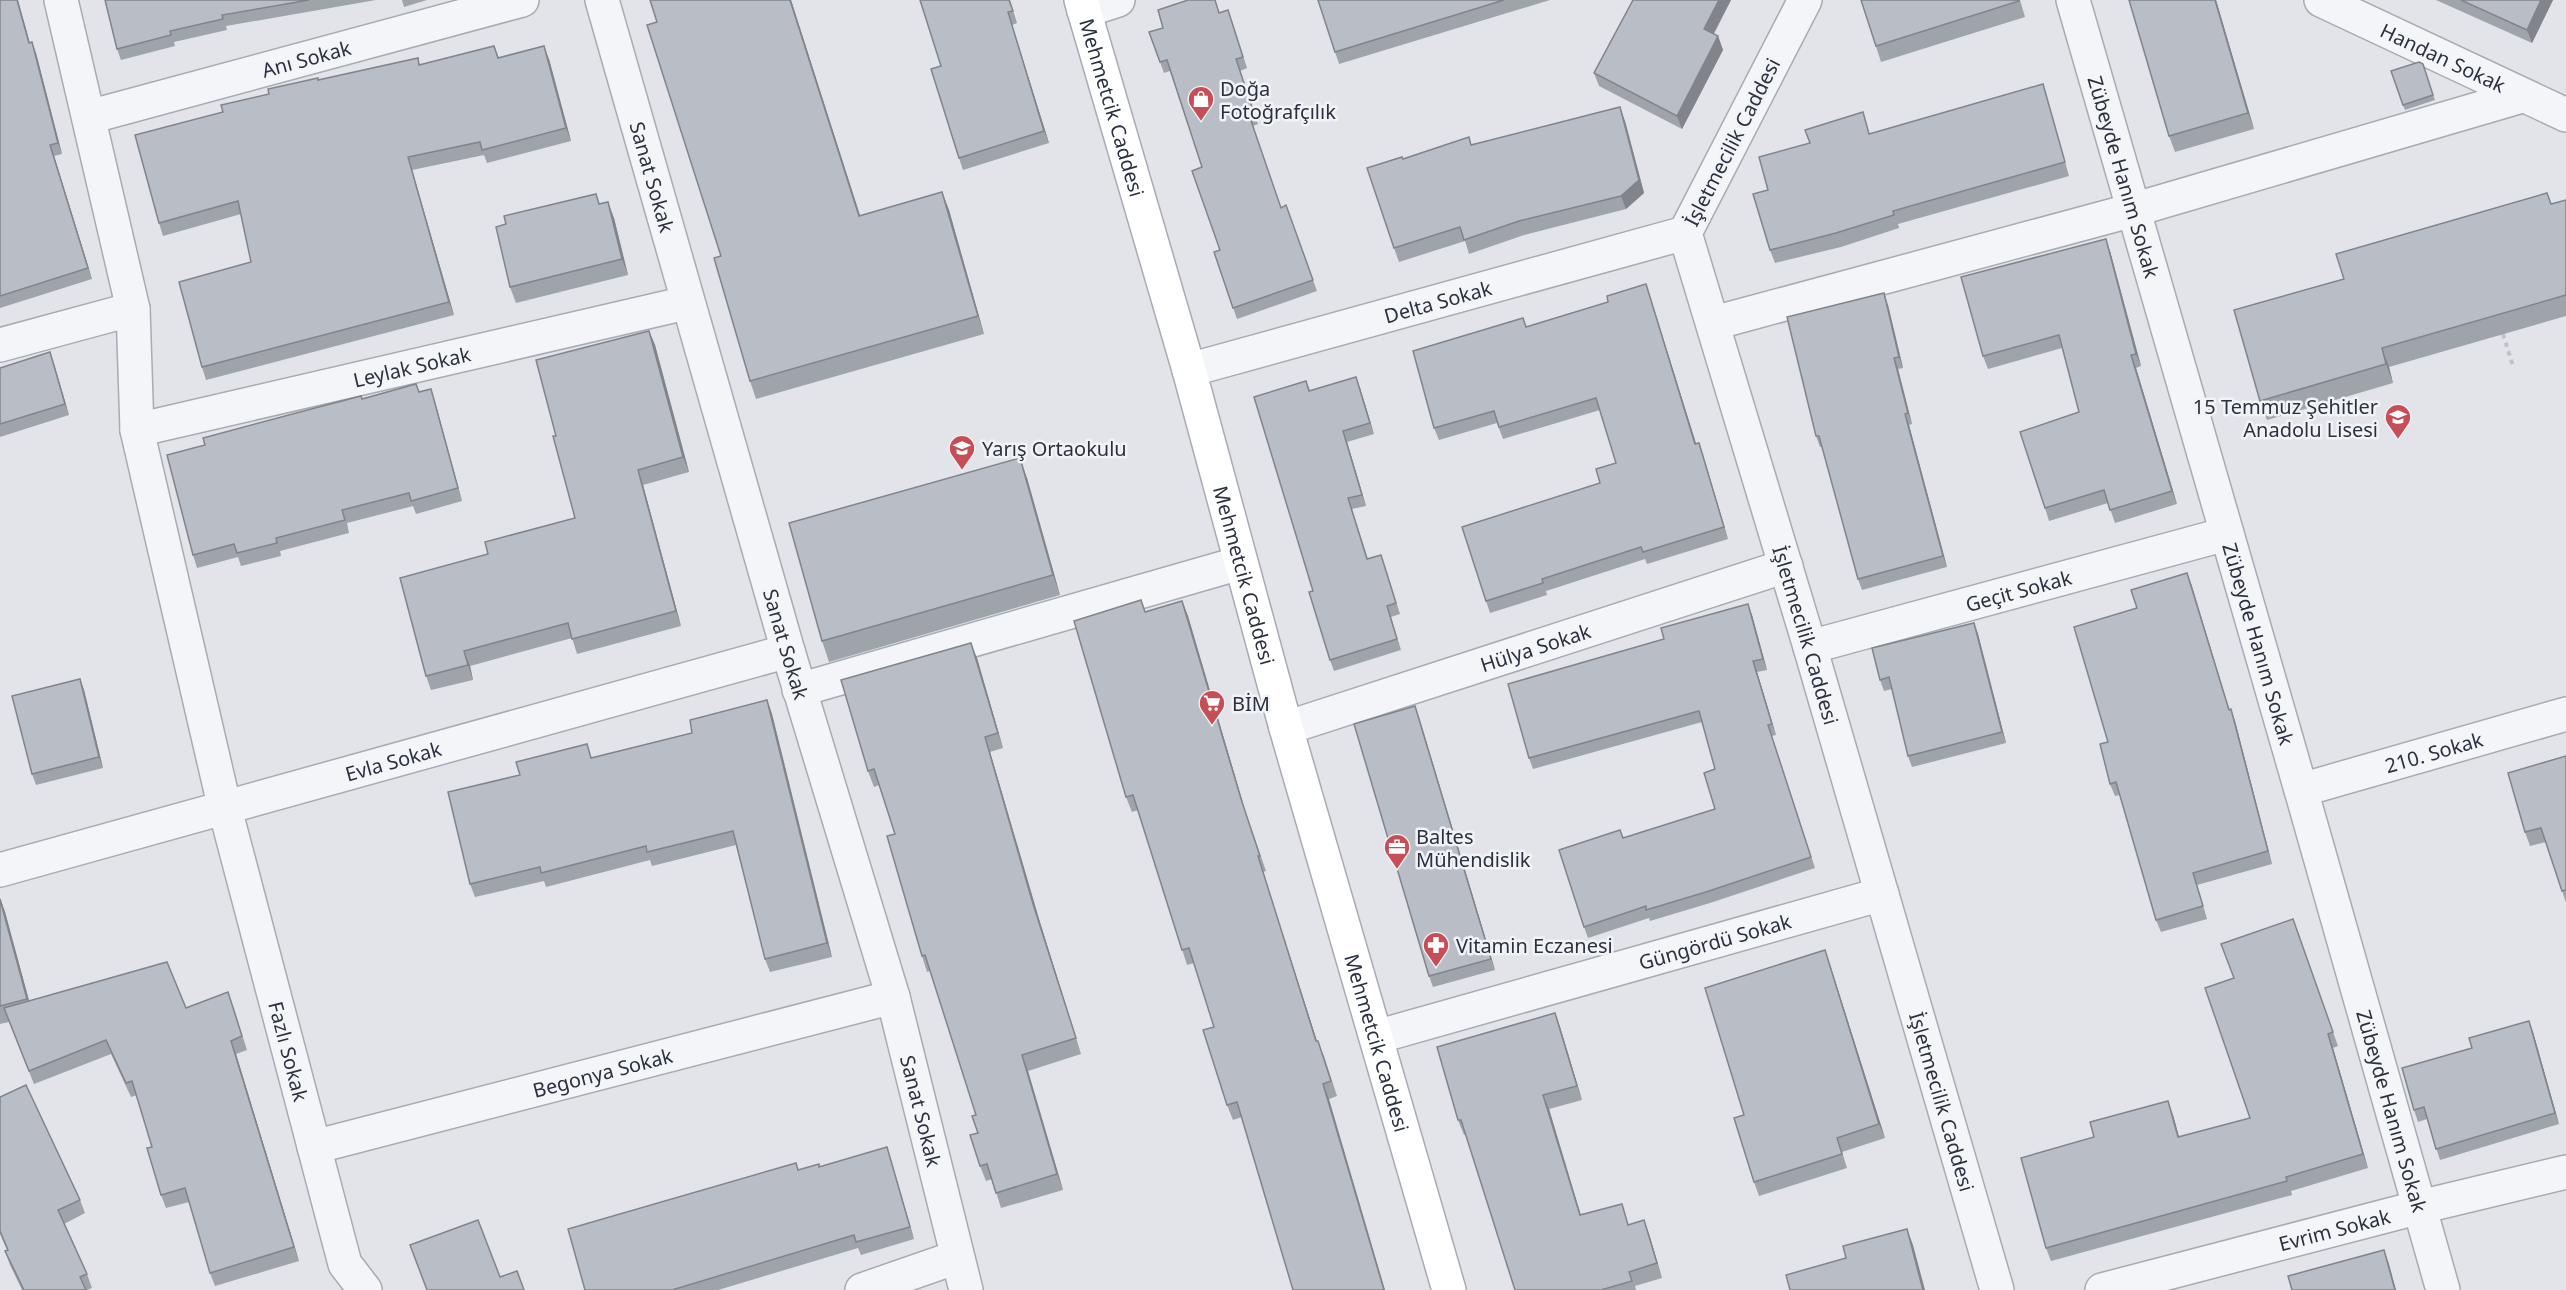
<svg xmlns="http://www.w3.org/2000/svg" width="2566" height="1290" font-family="'Noto Sans',sans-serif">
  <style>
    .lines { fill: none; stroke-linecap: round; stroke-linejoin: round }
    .street-casing { stroke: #a7abb3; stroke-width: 36 }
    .secondary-casing { stroke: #a7abb3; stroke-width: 36 }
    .path { stroke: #c0c2c8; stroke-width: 4; stroke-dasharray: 4.5 4.5; stroke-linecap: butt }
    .street { stroke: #f4f5f8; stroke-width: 33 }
    .secondary { stroke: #fff; stroke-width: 33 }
    .wall { fill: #9fa3aa }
    .shaded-wall { fill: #82848b }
    .building { fill: #b9bdc6; stroke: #82848b; stroke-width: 1.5 }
    .labels { text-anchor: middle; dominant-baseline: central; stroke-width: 5; stroke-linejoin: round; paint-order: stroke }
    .street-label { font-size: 20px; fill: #2b3140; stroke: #f1f3f7 }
    .poi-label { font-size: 20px; fill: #2b3140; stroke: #f1f3f7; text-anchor: start }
  </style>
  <rect width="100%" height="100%" fill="#e2e4e9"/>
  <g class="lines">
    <!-- street casing -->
    <g class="street-casing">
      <g id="street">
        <path id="s1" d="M61,0L133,309L137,430L225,809L345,1264L365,1290"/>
        <path id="s2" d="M602,0L788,651L893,997L966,1290"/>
        <path id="s3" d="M1805,0L1685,233L1810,647L1997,1290"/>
        <path id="s4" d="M2073,0L2301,790L2443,1290"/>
        <path id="s5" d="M2321,0L2566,115"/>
        <path d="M1084,11L1118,0"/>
        <path id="s6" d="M89,117L522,0"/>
        <path d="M1714,323L2133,210L2522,96"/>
        <path d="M0,345L133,309"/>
        <path id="s7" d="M1189,370L1685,233"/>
        <path id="s8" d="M137,430L686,303"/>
        <path id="s9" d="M1810,647L2226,534"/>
        <path d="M799,690L1240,563"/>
        <path id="s10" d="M1286,728L1786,566"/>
        <path id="s11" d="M2301,790L2566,714"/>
        <path id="s12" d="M0,870L788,651"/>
        <path id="s13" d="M1376,1037L1882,894"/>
        <path id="s14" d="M314,1147L893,997"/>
        <path d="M862,1290L957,1257"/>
        <path id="s15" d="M2102,1290L2420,1207L2566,1172"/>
      </g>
    </g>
    <!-- secondary casing -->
    <g class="secondary-casing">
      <g id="secondary">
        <path id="s16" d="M1081,0L1189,370L1286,728L1449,1290"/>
      </g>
    </g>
    <!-- path -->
    <path class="path" d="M2503,334L2513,366"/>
    <!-- street -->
    <use href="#street" class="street"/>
    <!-- secondary -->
    <use href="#secondary" class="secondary"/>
  </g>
  <!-- wall -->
  <g class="wall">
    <path d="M0,0L36,53L62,154L54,156L92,279L0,308Z"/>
    <path d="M105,0H376L226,26L227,30L174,42L175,46L121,60L117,49Z"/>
    <path d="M402,0H427L404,7Z"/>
    <path d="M791,0L860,216L942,192L949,210L984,334L756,399L750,381L721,256L657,22Z"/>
    <path d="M920,0H1010L1017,23L1012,25L1049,143L963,170L959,158L941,66Z"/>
    <path d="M1318,0H1550L1339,64Z"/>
    <path d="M1633,0H1731L1714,34L1718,36L1723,50L1682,129L1599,86L1594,73Z"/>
    <path d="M1861,0H2020L2025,17L1881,62Z"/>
    <path d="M2216,0L2254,129L2175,152L2169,136Z"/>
    <path d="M2436,0H2553L2532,43Z"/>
    <path d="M1219,13L1232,21L1247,68L1240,71L1258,124L1253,126L1281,208L1286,205L1317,291L1237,319L1214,252L1220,250L1202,167L1170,71L1164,73L1149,32Z"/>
    <path d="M494,46L499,58L549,59L571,141L487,163L484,155L412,170L454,315L206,380L202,367L251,262L241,214L163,236L159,223L223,112L269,94L319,80L418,58L420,65Z"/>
    <path d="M2423,64L2435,100L2405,110L2403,105Z"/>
    <path d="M2043,84L2047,98L2069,176L1898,224L1899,228L1841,247L1775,263L1770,250L1768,190L1870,134Z"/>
    <path d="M1625,121L1644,193L1626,209L1524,235L1469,254L1465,241L1399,262L1394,248L1403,159L1472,144Z"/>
    <path d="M2566,200V316L2389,367L2393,383L2267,420L2260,401L2344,279L2551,204Z"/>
    <path d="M600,204L614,218L628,275L516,303L510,287Z"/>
    <path d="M2110,251L2141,366L2136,368L2177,504L2115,523L2108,503L2049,521L2045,508L2079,412L2062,348L1988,369L1983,356Z"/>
    <path d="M1646,284L1696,444L1699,443L1703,455L1728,539L1647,564L1645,559L1546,591L1547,595L1490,613L1486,601L1600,483L1616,463L1600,410L1503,439L1497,423L1439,440L1434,428L1523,318L1526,327L1608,302Z"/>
    <path d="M1888,305L1903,368L1898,369L1912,424L1909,425L1947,567L1862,590L1858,579L1822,447H1820L1816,436Z"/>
    <path d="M649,331L655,345L689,472L643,485L681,626L577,654L572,638L470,666L473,680L431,690L426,676L488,554L575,518L556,436Z"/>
    <path d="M54,364L69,415L0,437V368Z"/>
    <path d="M1306,381L1310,390L1360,388L1374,434L1347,442L1366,506L1352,509L1368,559L1385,566L1400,614L1391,617L1401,650L1334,671L1330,660L1313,591Z"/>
    <path d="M419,392L435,402L462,501L416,514L413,506L347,523L349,533L280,551L281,556L241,566L238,557L197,568L193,555L205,445L362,399Z"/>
    <path d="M1027,478L1060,595L829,662L822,641Z"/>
    <path d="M2187,573L2229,709L2235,721L2272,864L2197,885L2207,919L2161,932L2156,920L2120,795L2115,796L2110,784L2108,742L2137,608Z"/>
    <path d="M1182,601L1188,616L1247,817L1266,871L1263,872L1317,1041L1324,1056L1337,1096L1329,1099L1242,1117L1233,1120L1227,1105L1214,1027L1194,963L1187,965L1138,810L1132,812L1126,797L1145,612Z"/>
    <path d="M1752,615L1767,670L1757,672L1776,735L1772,736L1815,868L1710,903L1650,921L1649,918L1588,938L1584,927L1623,838L1715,809V769L1702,722L1533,769L1529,758Z"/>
    <path d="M1974,623L1978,634L2006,743L1912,767L1908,756L1892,689L1884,691L1880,680Z"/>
    <path d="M977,658L1003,748L990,752L1039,919L1081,1054L1028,1071L1063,1190L1001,1208L992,1179L986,1181L980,1166L976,1115L930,971L927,972L922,956L895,834L879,785L874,787L868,771Z"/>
    <path d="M80,679L84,690L103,768L36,785L32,774Z"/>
    <path d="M767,700L772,714L832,957L770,972L765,959L736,845L652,866L650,860L546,887L544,881L475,897L470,884L592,758L692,733Z"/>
    <path d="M1415,706L1495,970L1433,987L1429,976Z"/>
    <path d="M2566,756V903L2546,842L2530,846L2525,832Z"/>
    <path d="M0,898L5,912L29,1001L186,1008L233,1006L247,1050L236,1054L299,1261L215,1286L210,1273L189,1202L166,1208L161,1195L152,1147L137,1095L131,1097L111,1054L34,1084L9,1022L0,1024Z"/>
    <path d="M2293,919L2338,1046L2333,1048L2368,1168L2291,1191L2292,1195L2051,1261L2046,1248L2173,1115L2179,1137L2250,1118L2234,978Z"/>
    <path d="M1830,965L1885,1138L1842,1152L1847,1168L1759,1196L1754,1182L1744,1115Z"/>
    <path d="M1555,1013L1560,1027L1582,1100L1549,1109L1581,1215L1629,1225L1649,1234L1662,1278L1635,1286L1636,1290H1515L1466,1134L1464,1135L1458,1120Z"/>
    <path d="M2529,1021L2533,1032L2559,1124L2440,1160L2427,1119L2418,1122L2414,1110L2472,1048Z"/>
    <path d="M0,1097L80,1200L85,1213L64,1224L87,1274L92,1288L87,1290H22L10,1265L5,1251L7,1250L0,1234Z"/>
    <path d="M891,1160L914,1239L861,1255L858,1248L718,1290H585L799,1170Z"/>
  </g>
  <!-- shaded-wall -->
  <g class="shaded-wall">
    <path d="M17,0H18L33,54L29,43Z"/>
    <path d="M790,0H791L866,234L859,216Z"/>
    <path d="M1719,0H1731L1709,42L1704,29Z"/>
    <path d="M2215,0H2216L2254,129L2248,113Z"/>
    <path d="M2541,0H2553L2532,43L2527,30Z"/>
    <path d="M1008,12L1012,25L1049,143L1044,131Z"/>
    <path d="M1718,36L1723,50L1682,129L1677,116Z"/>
    <path d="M32,42L36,53L62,154L58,143Z"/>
    <path d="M544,46L549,59L571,141L566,128Z"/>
    <path d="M1620,107L1625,121L1644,193L1626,209L1621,196Z"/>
    <path d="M50,145L54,156L92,279L88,268Z"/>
    <path d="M408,157L412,170L454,315L449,302Z"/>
    <path d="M942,192L949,210L984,334L978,316Z"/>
    <path d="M608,202L614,218L628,275L622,259Z"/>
    <path d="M2106,239L2110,251L2141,366L2136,354Z"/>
    <path d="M1646,284L1650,296L1700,456L1695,444Z"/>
    <path d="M1884,293L1888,305L1903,368L1899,357Z"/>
    <path d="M649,331L655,345L689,472L683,457Z"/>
    <path d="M2382,348L2389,367L2393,383L2386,364Z"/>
    <path d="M50,352L54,364L69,415L65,404Z"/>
    <path d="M2131,355L2136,368L2177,504L2172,491Z"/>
    <path d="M1894,358L1898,369L1912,424L1908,413Z"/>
    <path d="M1356,377L1360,388L1374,434L1370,423Z"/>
    <path d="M431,389L435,402L462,501L458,488Z"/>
    <path d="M1905,414L1909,425L1947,567L1943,556Z"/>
    <path d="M1343,431L1347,442L1366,506L1362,495Z"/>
    <path d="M1699,443L1703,455L1728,539L1724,527Z"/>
    <path d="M1020,458L1027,478L1060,595L1053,575Z"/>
    <path d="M638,470L643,485L681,626L676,611Z"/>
    <path d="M2187,573L2192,586L2233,722L2229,710Z"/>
    <path d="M1182,601L1188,616L1247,817L1266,871L1242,802Z"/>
    <path d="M1748,604L1752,615L1767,670L1763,659Z"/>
    <path d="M1974,623L1978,634L2006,743L2002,732Z"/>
    <path d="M971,643L977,658L1003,748L998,733Z"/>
    <path d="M464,651L470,666L473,680L468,665Z"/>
    <path d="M1753,661L1757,672L1776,735L1772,724Z"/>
    <path d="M80,679L84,690L103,768L99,757Z"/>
    <path d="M767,700L772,714L832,957L827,943Z"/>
    <path d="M1415,706L1419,717L1495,970L1491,959Z"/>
    <path d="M2231,709L2235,721L2272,864L2268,851Z"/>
    <path d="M985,737L990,752L1039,919L1081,1054L1033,904Z"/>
    <path d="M1258,856L1263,872L1322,1057L1316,1041Z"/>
    <path d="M0,898L5,912L33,1015L27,999Z"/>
    <path d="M1825,950L1830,965L1885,1138L1879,1124Z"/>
    <path d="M1555,1013L1560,1027L1582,1100L1577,1086Z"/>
    <path d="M2529,1021L2533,1032L2559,1124L2555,1113Z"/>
    <path d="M2328,1034L2333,1048L2368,1168L2363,1154Z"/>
    <path d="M231,1041L236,1054L299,1261L294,1247Z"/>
    <path d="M1022,1055L1028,1071L1063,1190L1057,1174Z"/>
    <path d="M1323,1084L1329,1099L1385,1290H1384Z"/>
    <path d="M1543,1095L1549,1109L1585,1230L1580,1215Z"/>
    <path d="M2168,1101L2173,1115L2183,1151L2178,1137Z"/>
    <path d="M887,1147L891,1160L914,1239L910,1227Z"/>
    <path d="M1644,1220L1649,1234L1662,1278L1657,1263Z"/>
    <path d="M1907,1229L1913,1245L1925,1290H1923Z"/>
    <path d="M2384,1250L2389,1264L2396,1290H2395Z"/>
  </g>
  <!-- building -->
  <g class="building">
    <path d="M0,0H17L29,43L32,42L58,143L50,145L88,268L0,296Z"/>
    <path d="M105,0H309L222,15L223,19L170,31L171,35L117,49Z"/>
    <path d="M650,0H790L859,216L942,192L978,316L750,381L714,258L721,256L647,25L657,22Z"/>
    <path d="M920,0H1009L1013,11L1008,12L1044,131L959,158L931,69L941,66Z"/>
    <path d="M1188,0H1215L1219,13L1228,10L1243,57L1236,59L1254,113L1249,115L1281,208L1286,205L1313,280L1233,308L1214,252L1220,250L1192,171L1202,167L1167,60L1160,62L1149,32L1163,28L1158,10Z"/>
    <path d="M1318,0H1504L1335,52Z"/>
    <path d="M1633,0H1719L1704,29L1718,36L1677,116L1594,73Z"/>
    <path d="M1861,0H2019V1L1876,46Z"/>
    <path d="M2129,0H2215L2248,113L2169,136Z"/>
    <path d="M2461,0H2541L2527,30Z"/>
    <path d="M494,46L498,58L544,46L566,128L482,150L480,142L408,157L449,302L202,367L179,282L251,262L238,201L159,223L135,135L223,112L221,105L269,94L268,89L318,78V80L418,58L419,65Z"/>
    <path d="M2419,62L2423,64L2433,95L2403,105L2391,71Z"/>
    <path d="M2043,84L2065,162L1893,211L1894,215L1836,233L1770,250L1753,194L1768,190L1759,157L1810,143L1805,130L1863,112L1869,134Z"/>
    <path d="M1620,107L1639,180L1621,196L1519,221L1464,240L1460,227L1394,248L1367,168L1402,157L1403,159L1469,137L1471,145Z"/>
    <path d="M2547,193L2551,204L2566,200V295L2382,348L2386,364L2260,401L2234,310L2344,279L2336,254Z"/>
    <path d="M596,194L599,204L608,202L622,259L510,287L496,227L506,224L504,216Z"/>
    <path d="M2106,239L2136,354L2131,355L2172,491L2110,510L2104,490L2045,508L2020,432L2079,412L2059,335L1983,356L1961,277Z"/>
    <path d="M1646,284L1695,444L1699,443L1724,527L1643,552L1641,547L1542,579L1543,583L1486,601L1462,527L1600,483L1596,469L1616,463L1596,398L1499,427L1494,411L1434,428L1413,351L1523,318L1526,327L1608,302L1607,296Z"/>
    <path d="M1884,293L1899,357L1894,358L1908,413L1905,414L1943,556L1858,579L1819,436H1816L1787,317Z"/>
    <path d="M649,331L683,457L638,470L676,611L572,639L568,623L464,651L468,665L426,676L400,578L488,554L485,542L575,518L553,436H556L536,360Z"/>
    <path d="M50,352L65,404L0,424V368Z"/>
    <path d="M1356,377L1370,423L1343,431L1362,495L1348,498L1367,559L1381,555L1396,603L1387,606L1397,639L1330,660L1309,592L1313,591L1254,397L1306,381L1309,391Z"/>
    <path d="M416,384L419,392L431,389L458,488L411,501L409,493L342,510L345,520L276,538L277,543L237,553L234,544L193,555L167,455L205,445L203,438L315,408L361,396L362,399Z"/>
    <path d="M1020,458L1053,575L822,641L789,523Z"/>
    <path d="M2187,573L2229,710L2231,709L2268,851L2193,873L2203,906L2156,920L2116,782L2110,784L2100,744L2108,742L2074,627L2137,608L2131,590Z"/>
    <path d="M1141,600L1145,612L1182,601L1242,802L1260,856H1258L1316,1041H1318L1331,1081L1323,1084L1384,1290H1293L1237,1102L1227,1105L1203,1030L1214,1027L1189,948L1182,950L1133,795L1126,797L1074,621Z"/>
    <path d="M1748,604L1763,659L1753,661L1772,724L1768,725L1811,857L1706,892L1646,910V906L1584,927L1559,850L1620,830L1623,838L1715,809L1704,773L1715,769L1699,711L1529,758L1508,684L1664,639L1661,628Z"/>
    <path d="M1974,623L2002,732L1908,756L1889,677L1880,680L1872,648Z"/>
    <path d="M971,643L998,733L985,737L1033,904L1076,1038L1022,1055L1057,1174L996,1193L987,1164L980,1166L970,1135L978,1133L972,1116L976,1115L925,955L922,956L887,836L895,834L874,769L868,771L841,680Z"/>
    <path d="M80,679L99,757L32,774L12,696Z"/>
    <path d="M767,700L827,943L765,959L733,831L647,852L646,846L541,873L540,867L470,884L448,792L520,775L516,762L587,744L591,758L692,733L690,720Z"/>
    <path d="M1415,706L1491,959L1429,976L1354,724Z"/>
    <path d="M2566,756V890L2562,891L2541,828L2525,832L2508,773Z"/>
    <path d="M0,899L27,999L0,1006Z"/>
    <path d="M2293,919L2333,1032L2328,1034L2363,1154L2286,1177L2287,1181L2046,1248L2021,1158L2094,1137L2090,1122L2168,1101L2178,1137L2250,1118L2205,988L2234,978L2221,944Z"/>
    <path d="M1825,950L1879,1124L1837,1138L1842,1154L1754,1182L1734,1118L1744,1115L1705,988Z"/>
    <path d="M167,962L186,1008L228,992L242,1036L231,1041L294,1247L210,1273L185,1188L161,1195L147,1148L152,1147L132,1081L126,1083L106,1040L29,1071L4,1008Z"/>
    <path d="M1555,1013L1577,1086L1543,1095L1580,1215L1622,1204L1628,1225L1644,1220L1657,1263L1629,1272L1632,1281L1601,1290H1515L1461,1120H1458L1437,1047Z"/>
    <path d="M2529,1021L2555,1113L2436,1149L2424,1107L2414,1110L2402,1068L2472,1048L2469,1038Z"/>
    <path d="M26,1085L80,1200L58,1210L87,1274L80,1277L86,1290H24L5,1251L8,1250L0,1231V1097Z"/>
    <path d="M887,1147L910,1227L856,1242L854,1235L672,1290H585L568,1229L796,1163L798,1170L819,1164V1167Z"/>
    <path d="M478,1220L500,1277L517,1271L524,1290H427L410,1245Z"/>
    <path d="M1907,1229L1923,1290H1790L1786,1275L1846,1258L1843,1246Z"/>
    <path d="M2384,1250L2395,1290H2292L2288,1276Z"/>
  </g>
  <!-- icons -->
  <defs>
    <g id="shop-pin" transform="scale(1.35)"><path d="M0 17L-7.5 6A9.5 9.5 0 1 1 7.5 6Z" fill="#c64f57" stroke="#f1f3f7"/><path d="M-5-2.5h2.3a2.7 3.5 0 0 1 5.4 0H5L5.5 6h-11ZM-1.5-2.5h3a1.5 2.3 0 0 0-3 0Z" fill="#fff"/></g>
    <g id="school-pin" transform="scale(1.35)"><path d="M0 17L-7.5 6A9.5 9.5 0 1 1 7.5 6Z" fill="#c64f57" stroke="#f1f3f7"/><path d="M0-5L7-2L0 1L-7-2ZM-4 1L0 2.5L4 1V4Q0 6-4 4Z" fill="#fff"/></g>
    <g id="supermarket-pin" transform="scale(1.35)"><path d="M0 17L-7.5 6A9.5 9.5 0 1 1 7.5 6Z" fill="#c64f57" stroke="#f1f3f7"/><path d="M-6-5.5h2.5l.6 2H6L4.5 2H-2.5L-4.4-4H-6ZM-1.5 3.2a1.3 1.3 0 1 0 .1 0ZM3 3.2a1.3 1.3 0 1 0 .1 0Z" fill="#fff"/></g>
    <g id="office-pin" transform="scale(1.35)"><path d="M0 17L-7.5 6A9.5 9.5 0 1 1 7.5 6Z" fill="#c64f57" stroke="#f1f3f7"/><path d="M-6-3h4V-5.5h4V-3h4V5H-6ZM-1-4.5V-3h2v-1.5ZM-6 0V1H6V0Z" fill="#fff"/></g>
    <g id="pharmacy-pin" transform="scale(1.35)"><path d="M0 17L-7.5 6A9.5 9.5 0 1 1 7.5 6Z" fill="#c64f57" stroke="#f1f3f7"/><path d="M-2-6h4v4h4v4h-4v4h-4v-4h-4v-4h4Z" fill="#fff"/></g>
  </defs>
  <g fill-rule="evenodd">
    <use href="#shop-pin" x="1201" y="99"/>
    <use href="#school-pin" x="2398" y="417"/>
    <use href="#school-pin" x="962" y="448"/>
    <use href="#supermarket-pin" x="1212" y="703"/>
    <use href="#office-pin" x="1397" y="847"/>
    <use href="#pharmacy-pin" x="1436" y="945"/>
  </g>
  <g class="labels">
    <!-- street labels -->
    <g class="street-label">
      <text stroke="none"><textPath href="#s6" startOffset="225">Anı Sokak</textPath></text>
      <text stroke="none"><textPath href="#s5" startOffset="135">Handan Sokak</textPath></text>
      <text stroke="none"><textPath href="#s16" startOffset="112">Mehmetcik Caddesi</textPath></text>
      <text transform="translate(1732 142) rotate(-63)">İşletmecilik Caddesi</text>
      <text stroke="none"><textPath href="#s2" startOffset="184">Sanat Sokak</textPath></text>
      <text stroke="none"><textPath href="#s4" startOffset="184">Zübeyde Hanım Sokak</textPath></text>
      <text stroke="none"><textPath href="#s7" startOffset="258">Delta Sokak</textPath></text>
      <text stroke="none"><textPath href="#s8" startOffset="282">Leylak Sokak</textPath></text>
      <text stroke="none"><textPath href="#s16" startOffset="598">Mehmetcik Caddesi</textPath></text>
      <text stroke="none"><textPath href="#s9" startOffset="216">Geçit Sokak</textPath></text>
      <text stroke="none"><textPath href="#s3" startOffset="682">İşletmecilik Caddesi</textPath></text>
      <text stroke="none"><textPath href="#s2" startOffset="670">Sanat Sokak</textPath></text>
      <text stroke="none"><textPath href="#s4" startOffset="670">Zübeyde Hanım Sokak</textPath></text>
      <text stroke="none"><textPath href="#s10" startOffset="262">Hülya Sokak</textPath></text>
      <text stroke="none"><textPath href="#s11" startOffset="138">210. Sokak</textPath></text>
      <text stroke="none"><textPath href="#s12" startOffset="408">Evla Sokak</textPath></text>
      <text stroke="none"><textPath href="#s13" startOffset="352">Güngördü Sokak</textPath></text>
      <text stroke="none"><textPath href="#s16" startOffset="1084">Mehmetcik Caddesi</textPath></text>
      <text stroke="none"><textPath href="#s1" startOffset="1078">Fazlı Sokak</textPath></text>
      <text stroke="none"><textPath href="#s14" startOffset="298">Begonya Sokak</textPath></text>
      <text stroke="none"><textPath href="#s3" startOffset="1168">İşletmecilik Caddesi</textPath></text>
      <text stroke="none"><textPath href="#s2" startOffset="1156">Sanat Sokak</textPath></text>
      <text stroke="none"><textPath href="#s4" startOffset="1156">Zübeyde Hanım Sokak</textPath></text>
      <text stroke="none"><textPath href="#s15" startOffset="240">Evrim Sokak</textPath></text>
    </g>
    <!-- poi labels -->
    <g class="poi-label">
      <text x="1220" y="88">Doğa<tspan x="1220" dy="23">Fotoğrafçılık</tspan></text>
      <text x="2378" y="406" text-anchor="end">15 Temmuz Şehitler<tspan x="2378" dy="23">Anadolu Lisesi</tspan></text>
      <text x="982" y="448">Yarış Ortaokulu</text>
      <text x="1232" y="703">BİM</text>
      <text x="1416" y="836">Baltes<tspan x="1416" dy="23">Mühendislik</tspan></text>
      <text x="1456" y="945">Vitamin Eczanesi</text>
    </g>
  </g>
</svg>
